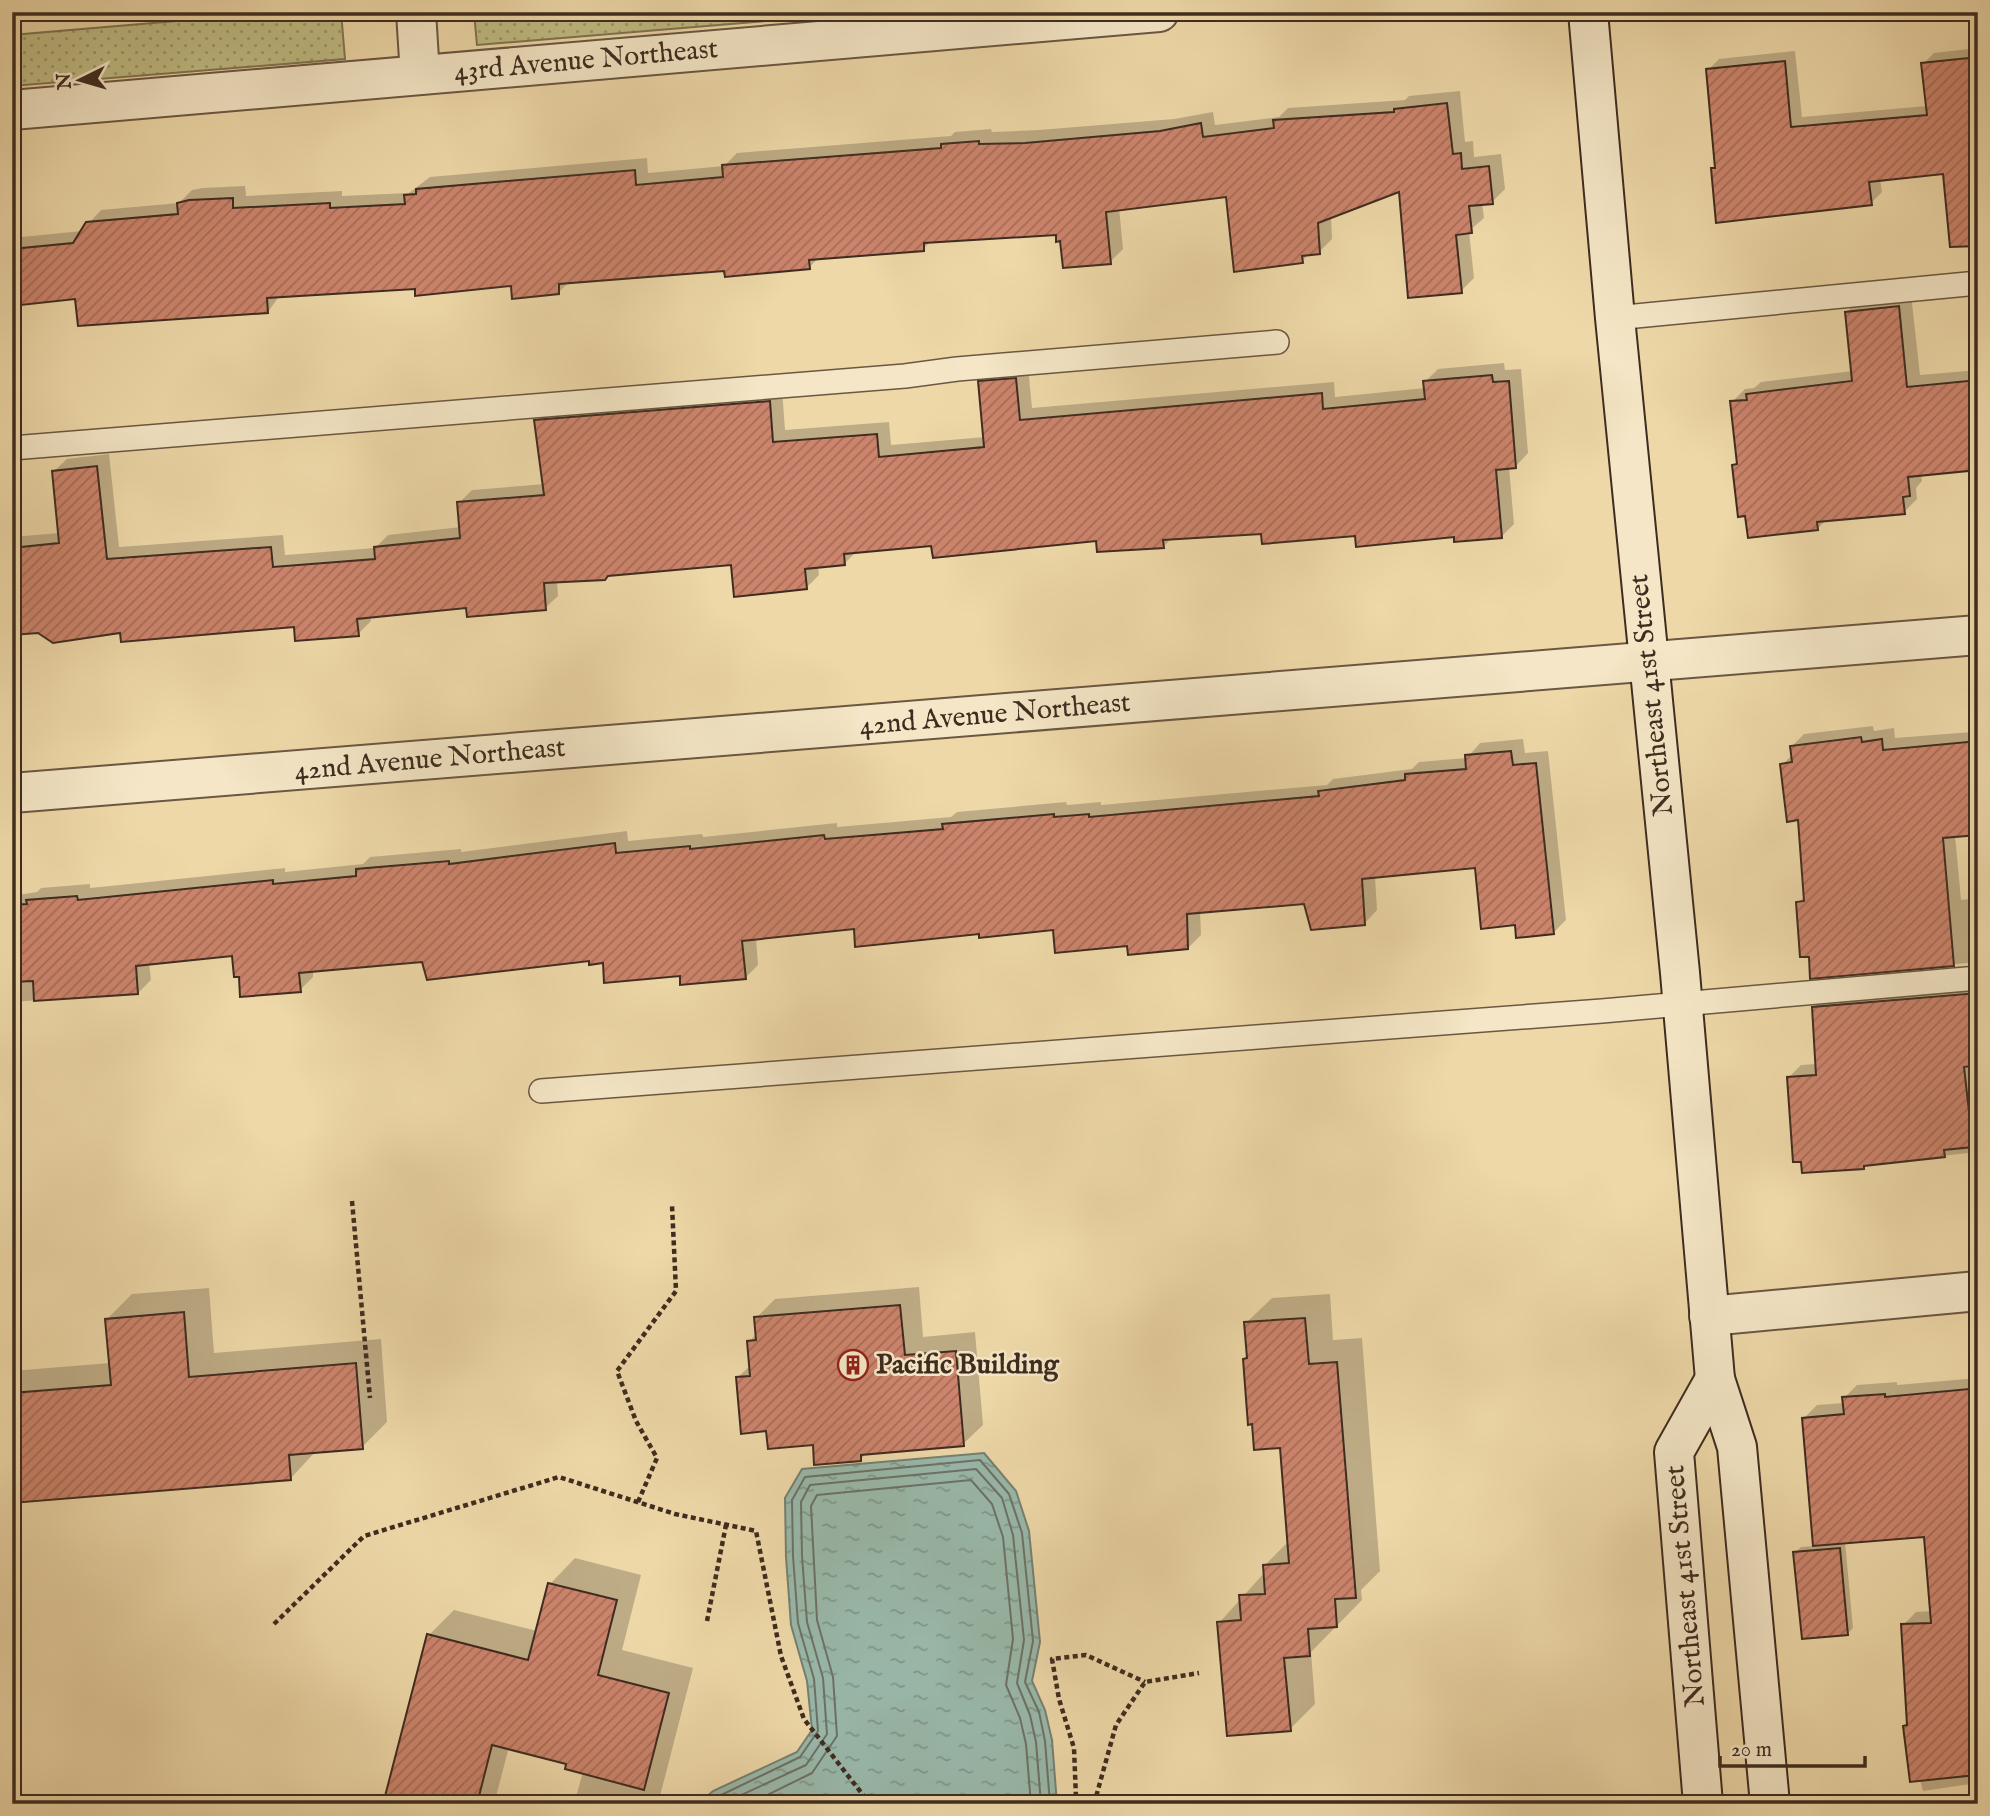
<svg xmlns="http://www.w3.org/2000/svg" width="1990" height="1816" font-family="'IM FELL English',serif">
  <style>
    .grass { fill: url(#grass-dots); stroke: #807452; stroke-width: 2 }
    .water { fill: url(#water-ripples); stroke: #758173; stroke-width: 2 }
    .shadow { fill: #0003 }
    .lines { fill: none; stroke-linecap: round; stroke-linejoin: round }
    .shore { stroke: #6c7266; stroke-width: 2 }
    .building { fill: url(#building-hatch); stroke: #3f2c20; stroke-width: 2 }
    .lane-casing { stroke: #6b5742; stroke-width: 26 }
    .street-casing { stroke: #6b5742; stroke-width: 42 }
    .secondary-casing { stroke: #3f2c20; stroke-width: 42 }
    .path { stroke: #3f2c20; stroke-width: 4.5; stroke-dasharray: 5 3.5; stroke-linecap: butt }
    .lane { stroke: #f4e6c6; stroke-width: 23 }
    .street { stroke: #f4e6c6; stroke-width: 38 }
    .secondary { stroke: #f4e6c6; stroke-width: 38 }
    .labels { text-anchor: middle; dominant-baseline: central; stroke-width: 5; stroke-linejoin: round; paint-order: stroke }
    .street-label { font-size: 28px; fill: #3f2c20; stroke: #f4e6c6 }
    .poi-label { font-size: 28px; font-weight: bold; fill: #3f2c20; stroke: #f4e6c6; text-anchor: start }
  </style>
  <defs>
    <pattern id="grass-dots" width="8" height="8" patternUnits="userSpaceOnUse" patternTransform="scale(1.75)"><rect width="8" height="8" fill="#c0bc83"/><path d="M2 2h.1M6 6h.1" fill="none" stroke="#9d996b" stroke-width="1.8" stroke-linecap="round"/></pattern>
    <pattern id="water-ripples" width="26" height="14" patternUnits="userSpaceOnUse" patternTransform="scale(1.75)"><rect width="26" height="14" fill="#99b9ab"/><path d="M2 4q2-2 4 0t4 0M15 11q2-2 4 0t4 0" fill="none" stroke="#7e978b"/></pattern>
    <pattern id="building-hatch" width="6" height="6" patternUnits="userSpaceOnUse" patternTransform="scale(1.75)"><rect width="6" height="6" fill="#cc846c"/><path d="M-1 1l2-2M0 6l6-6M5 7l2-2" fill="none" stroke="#a76c58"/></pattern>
  </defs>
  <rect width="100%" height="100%" fill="#eed8a8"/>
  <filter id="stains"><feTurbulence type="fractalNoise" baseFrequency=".00286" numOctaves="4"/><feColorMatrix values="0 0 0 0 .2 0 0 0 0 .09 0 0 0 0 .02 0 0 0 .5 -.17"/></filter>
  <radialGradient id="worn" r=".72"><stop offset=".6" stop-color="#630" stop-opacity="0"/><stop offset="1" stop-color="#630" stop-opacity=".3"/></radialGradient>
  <!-- grass -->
  <g class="grass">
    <path d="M282,12H341L345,59L12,86V35Z"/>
    <path d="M474,12H875L477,45Z"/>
  </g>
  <!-- water -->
  <path class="water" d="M984,1453L1016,1491L1029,1531L1040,1642L1032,1681L1045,1710L1052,1740L1057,1804H698L713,1791L797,1752L812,1730L807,1681L791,1625L786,1557L785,1498L802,1469Z"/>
  <!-- shadow -->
  <g class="shadow">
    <path d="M1978,48V254L1970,182L1945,172L1880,179L1882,192L1871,203L1713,169L1717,165L1708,70L1719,59L1795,51L1802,117L1927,106L1923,64L1934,53Z"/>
    <path d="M1460,91L1465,142L1473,141L1474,157L1501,154L1505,189L1492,202L1482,203L1484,218L1469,231L1474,278L1461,291L1400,189L1331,216L1332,239L1319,252L1310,253L1302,261L1228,195L1119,208L1123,249L1110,262L1062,239L1057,233L931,241L923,249L819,257L809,268L726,270L569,282L559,292L513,284L280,295L268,312L77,297L12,304V238L82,231L101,210L179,203L192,190L203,188L245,186L246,196L342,191V196L409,193L430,177L647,158L648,173L724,166L737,153L951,136L955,132L991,129L992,132L1039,130L1174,119L1213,112L1215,125L1279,117L1288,108L1405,100L1409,96Z"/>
    <path d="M1911,294L1920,375L1978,370V467L1921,474L1922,481L1916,488L1917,499L1904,512L1826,520L1817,529L1746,514L1734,465L1739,461L1732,402L1745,389L1754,388L1761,382L1853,371L1847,312L1859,299Z"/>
    <path d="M1504,363L1505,370L1521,369L1528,453L1516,466L1509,467L1514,524L1501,537L1263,532L1172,538L1163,547L1098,539L933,544L857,551L844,564L818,566L819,575L806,588L733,564L557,581L558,596L545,608L468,606L370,616L371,621L358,634L296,626L12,634V537L59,533L54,471L67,459L109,454L119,547L283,535L285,555L375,548L388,535L461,527L459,503L472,490L545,484L536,421L549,408L782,389L785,430L889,422L891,445L985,437L980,382L993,369L1028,366L1032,408L1334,382L1335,397L1426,388L1425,382L1438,369Z"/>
    <path d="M1978,725V833L1955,835L1961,900L1978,898V962L1812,977L1811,955L1798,903L1805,896L1800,818L1782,765L1793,754L1792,746L1804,734L1873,726L1874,731L1894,728L1895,738L1972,732Z"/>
    <path d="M1523,739L1525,753L1548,751L1566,920L1553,933L1517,923L1477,866L1375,876L1377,910L1365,923L1306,902L1200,911L1201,935L1188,948L1128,944L1054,928L981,932L855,927L756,938L758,965L745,978L681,974L590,960H423L313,970V977L300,990L240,975L234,954L149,963L151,980L138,993L12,1002V896L37,892L41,888L90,884V888L285,868V872L363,864L370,857L461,849V852L627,831L628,841L702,834L703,837L837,823V827L951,817L957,812L1066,802L1067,805L1101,802V805L1327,785L1333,779L1412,769L1419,762L1467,758L1480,743Z"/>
    <path d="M1978,982V1152L1867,1164L1863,1167L1789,1077L1801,1065L1817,1064L1814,1007L1826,995Z"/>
    <path d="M919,1287L923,1337L975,1332L983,1425L963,1444L867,1452L861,1459L768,1429L738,1377L751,1365L749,1342L757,1333L756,1318L775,1299Z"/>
    <path d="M209,1288L214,1353L381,1339L387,1422L362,1447L316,1451L291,1478L12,1502V1371L110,1363L107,1319L132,1294Z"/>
    <path d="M1330,1294L1333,1340L1362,1338L1380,1571L1361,1590L1362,1600L1311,1652L1315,1704L1290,1729L1219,1623L1265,1572L1264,1566L1289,1541L1282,1446L1245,1359L1248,1355L1246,1323L1272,1298Z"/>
    <path d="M1978,1378V1783L1923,1791L1905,1726L1908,1723L1903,1625L1916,1612L1932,1611L1925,1535L1845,1542L1853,1628L1847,1634L1795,1553L1801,1547L1815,1546L1804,1418L1817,1405L1844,1403V1398L1857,1385L1897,1382V1385Z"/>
    <path d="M575,1558L641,1575L622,1650L693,1668L658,1804H574L583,1772L568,1763L509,1747L494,1804H385L429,1635L454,1610L537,1631L550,1584Z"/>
    <path d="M1978,1797V1804H1959L1964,1799Z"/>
  </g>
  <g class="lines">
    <!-- shore -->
    <g class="shore">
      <path d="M709,1804L717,1797L800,1757L818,1731L814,1679L798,1623L793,1556L792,1500L805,1477L980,1460L1009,1494L1022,1533L1033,1641L1025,1682L1039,1712L1045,1741L1050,1804"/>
      <path d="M722,1804L806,1765L827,1734L823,1678L807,1622L802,1556L801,1502L810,1485L976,1469L1002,1498L1013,1535L1024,1640L1017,1683L1030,1715L1036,1742L1041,1804"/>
      <path d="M749,1804L812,1773L837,1736L833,1677L817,1620L811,1506L817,1495L971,1480L992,1504L1003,1537L1013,1639L1006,1685L1020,1718L1026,1744L1031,1804"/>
    </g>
  </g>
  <!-- building -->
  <g class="building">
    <path d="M1978,57V246L1950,247L1943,174L1869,182L1872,205L1716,223L1711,168H1715L1706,69L1785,61L1791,127L1927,115L1921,63Z"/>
    <path d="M1447,103L1453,154L1461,153L1462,169L1489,166L1493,204L1469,206L1472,233L1456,235L1462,293L1408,298L1399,192L1318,223L1320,254L1302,256L1303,263L1234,272L1226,197L1106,212L1111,264L1063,268L1060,241L1056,242V235L924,243V251L809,260L810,269L725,277L724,271L559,284V294L512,299L511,286L415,296V289L267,298L268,313L78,326L75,299L12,306V249L73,243L86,222L178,214L177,203L189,200L233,198V208L330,203V208L405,204L404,195L416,194V189L635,170L636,185L723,177L722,165L941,148V144L979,141V144L1025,143L1160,131L1201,123L1203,137L1274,128L1273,120L1394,112V109Z"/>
    <path d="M1899,306L1907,387L1978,380V470L1908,477L1910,496L1903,497L1905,514L1817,522L1818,530L1748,538L1745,516L1738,517L1732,465L1737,464L1730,401L1747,400L1746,394L1852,381L1845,312Z"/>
    <path d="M1492,375L1493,382L1509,381L1516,468L1496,470L1502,538L1454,542V537L1356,547L1355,536L1262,544L1261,534L1163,540L1164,548L1097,552L1096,541L933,558L931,546L844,554L845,565L805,569L807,589L734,597L731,565L608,576L605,580L544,583L546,610L467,617L466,608L357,619L359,636L295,641L294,627L121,642L120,633L53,643L38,633L12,635V548L59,543L52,471L97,466L107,559L271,547L273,567L375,559L374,547L460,538L457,502L544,495L534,420L770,401L773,442L877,434L879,457L984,447L978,381L1016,378L1020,420L1322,393L1323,409L1425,399L1423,381Z"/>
    <path d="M1861,737L1862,742L1882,739L1883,750L1978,741V835L1943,838L1954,966L1810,979L1809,957H1800L1796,902L1804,901L1798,820L1787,822L1780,764L1792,762L1790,746Z"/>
    <path d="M1511,751L1513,765L1536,763L1554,934L1516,938L1515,925L1481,929L1475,868L1362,879L1365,925L1311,930L1304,904L1187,914L1188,949L1128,955L1127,946L1055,953L1053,930L979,938V934L855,947L854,929L742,941L746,979L680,985V976L604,983L603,963L589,965V961L427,980L422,962L299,973L301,992L240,997L239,977H234L232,956L136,966L138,994L34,1001L33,981L12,982V905L27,904L26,900L77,896L78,900L273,880V884L356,876V869L449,861V864L615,843L616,853L690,846V849L824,835L825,839L943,829L942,824L1054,814V817L1089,814V817L1319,796L1318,791L1405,780V774L1466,769L1465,755Z"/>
    <path d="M1978,993V1065L1964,1067L1973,1147L1944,1150L1945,1157L1864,1166V1169L1802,1173L1801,1162H1793L1787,1077L1816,1075L1812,1007Z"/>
    <path d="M900,1305L905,1355L956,1351L964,1446L861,1455V1461L814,1465L813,1445L768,1449L766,1431L741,1434L736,1377L750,1376L747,1341L756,1340L754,1317Z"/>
    <path d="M184,1312L189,1377L356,1363L363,1449L289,1455L291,1480L12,1503V1393L111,1385L105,1319Z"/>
    <path d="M1305,1318L1309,1364L1337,1362L1356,1598L1335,1599L1337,1627L1308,1629L1310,1656L1284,1658L1291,1731L1227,1736L1217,1622L1241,1620L1239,1595L1265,1594L1263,1565L1289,1563L1280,1448L1254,1450L1252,1424L1248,1425L1243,1359L1247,1358L1244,1322Z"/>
    <path d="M1969,1389L1971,1411H1978V1729L1970,1730L1976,1775L1910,1782L1903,1726L1907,1725L1901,1624L1931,1623L1924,1537L1813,1546L1802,1418L1844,1414L1842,1397L1885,1394V1397Z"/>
    <path d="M1840,1548L1848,1635L1802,1639L1793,1552Z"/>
    <path d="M548,1583L617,1600L598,1675L669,1693L644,1790L565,1769L566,1764L492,1745L477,1804H383L427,1634L528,1660Z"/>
  </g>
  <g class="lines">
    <!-- lane casing -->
    <g class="lane-casing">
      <g id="lane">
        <path d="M1615,318L1978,283"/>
        <path d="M12,448L905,376L957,369L1277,342"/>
        <path d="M541,1091L1602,1011L1978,978"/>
      </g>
    </g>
    <!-- street casing -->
    <g class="street-casing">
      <g id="street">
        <path d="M416,12L420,75"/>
        <path d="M12,110L1159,12"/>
        <path d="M12,793L1978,635"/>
        <path d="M1709,1316L1978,1291"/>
      </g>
    </g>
    <!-- secondary casing -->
    <g class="secondary-casing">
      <g id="secondary">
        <path d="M1588,12L1615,318L1680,973L1715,1379L1737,1447L1770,1804"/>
        <path d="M1703,1804L1674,1452L1715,1379"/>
      </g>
    </g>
    <!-- path -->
    <g class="path">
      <path d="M352,1201L370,1398"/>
      <path d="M638,1502L657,1458L636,1421L617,1371L676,1291L672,1205"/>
      <path d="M707,1621L726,1525"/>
      <path d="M274,1624L364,1536L559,1477L675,1514L756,1531L781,1656L804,1719L870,1804"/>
      <path d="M1080,1804L1076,1798L1074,1748L1059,1699L1052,1659L1086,1655L1145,1682"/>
      <path d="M1094,1804L1116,1725L1145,1682L1199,1673"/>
    </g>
    <!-- lane -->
    <use href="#lane" class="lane"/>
    <!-- street -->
    <use href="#street" class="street"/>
    <!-- secondary -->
    <use href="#secondary" class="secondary"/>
  </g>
  <!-- icons -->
  <defs>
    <g id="building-ring" transform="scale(1.575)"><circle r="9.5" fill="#f4e6c6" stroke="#8f2418" stroke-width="1.5"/><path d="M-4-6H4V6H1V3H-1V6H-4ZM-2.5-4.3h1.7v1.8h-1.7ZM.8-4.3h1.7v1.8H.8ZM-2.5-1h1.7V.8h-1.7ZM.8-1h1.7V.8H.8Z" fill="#8f2418"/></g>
  </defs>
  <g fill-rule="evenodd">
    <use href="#building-ring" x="853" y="1365"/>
  </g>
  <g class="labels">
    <!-- street labels -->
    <g class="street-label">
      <text transform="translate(586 61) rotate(-5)">43rd Avenue Northeast</text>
      <text transform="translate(1652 695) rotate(-96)">Northeast 41st Street</text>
      <text transform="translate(995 715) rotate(-5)">42nd Avenue Northeast</text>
      <text transform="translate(430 760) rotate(-5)">42nd Avenue Northeast</text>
      <text transform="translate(1686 1586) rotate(-95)">Northeast 41st Street</text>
    </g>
    <!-- poi labels -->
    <g class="poi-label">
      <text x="876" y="1365">Pacific Building</text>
    </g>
  </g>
  <!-- margin -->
  <rect width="1990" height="1816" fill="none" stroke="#eed8a8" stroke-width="42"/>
  <rect x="14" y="14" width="1962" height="1788" fill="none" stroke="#3f2c20" stroke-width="3.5"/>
  <rect x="21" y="21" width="1948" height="1774" fill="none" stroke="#3f2c20" stroke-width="2"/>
  <!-- north arrow -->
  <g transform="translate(80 80) rotate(265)" stroke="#f4e6c6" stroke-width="5" paint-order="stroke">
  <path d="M0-5L12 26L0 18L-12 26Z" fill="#3f2c20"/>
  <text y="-10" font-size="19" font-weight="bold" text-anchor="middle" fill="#3f2c20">N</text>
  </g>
  <!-- scale -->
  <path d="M1720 1756v10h145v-10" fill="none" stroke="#3f2c20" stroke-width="3.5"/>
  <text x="1731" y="1756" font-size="21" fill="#3f2c20" stroke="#f4e6c6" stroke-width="5" paint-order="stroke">20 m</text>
  <rect width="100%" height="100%" filter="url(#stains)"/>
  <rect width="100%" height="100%" fill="url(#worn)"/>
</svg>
